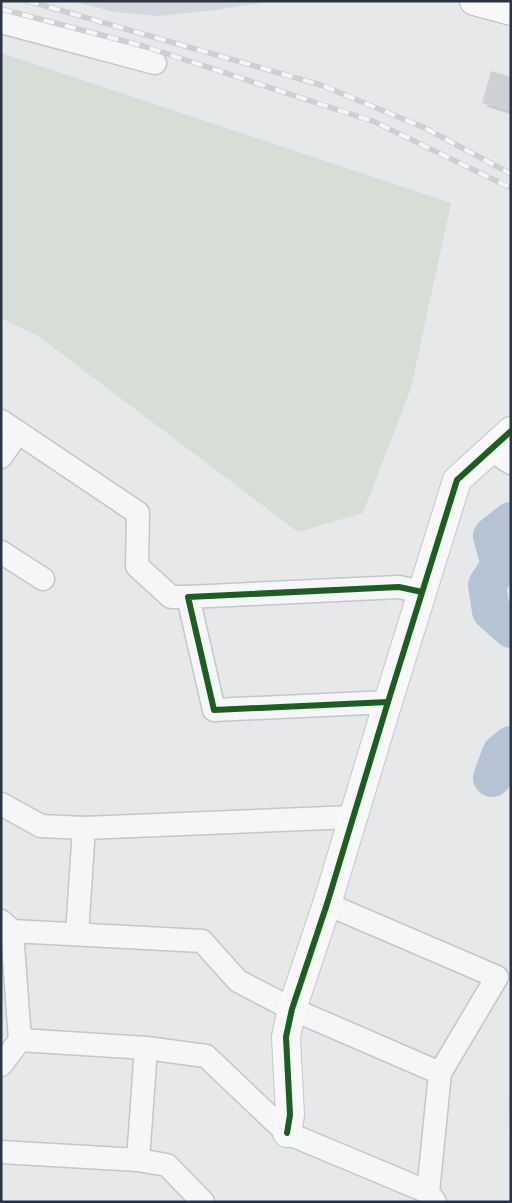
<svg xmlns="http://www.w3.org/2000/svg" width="512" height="1203" font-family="'Noto Sans',sans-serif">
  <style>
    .built { fill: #d4d7dd }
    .green { fill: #d6ded6 }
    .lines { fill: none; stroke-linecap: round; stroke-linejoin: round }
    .river { stroke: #b4c4d5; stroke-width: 38 }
    .building { fill: #ced0d3; filter: url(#shadow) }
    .street-casing { stroke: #c4c6c8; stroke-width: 25 }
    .secondary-casing { stroke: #c4c6c8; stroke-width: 30 }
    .highway-casing { stroke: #b8bbbf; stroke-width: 30 }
    .street { stroke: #f5f6f7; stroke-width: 22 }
    .secondary { stroke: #f8f8f8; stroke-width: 28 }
    .highway { stroke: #f8f8f8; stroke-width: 28 }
    .rail-casing { stroke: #cecfd2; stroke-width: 5.5 }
    .rail { stroke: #f4f6f9; stroke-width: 4; stroke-dasharray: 11; stroke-linecap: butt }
    .cycleway-casing { stroke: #f4f6f9; stroke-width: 9 }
    .cycleway { stroke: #1b5e20; stroke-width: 6 }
  </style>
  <defs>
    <filter id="shadow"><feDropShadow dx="5.5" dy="3" stdDeviation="1" flood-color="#0004"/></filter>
  </defs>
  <rect width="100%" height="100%" fill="#e6e8ea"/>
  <!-- built -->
  <path class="built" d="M73,1H272L216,10L158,16L114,12Z"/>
  <!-- green -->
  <g class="green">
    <path d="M1,53L451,203L411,388L363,513L298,532L38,336L1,318Z"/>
    <path d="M511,1097V1178L508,1098Z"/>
  </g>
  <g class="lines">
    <!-- river -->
    <g class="river">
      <path d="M511,521L492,536L500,565L487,585L491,611L511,629"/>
      <path d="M492,778L501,753L511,745"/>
    </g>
  </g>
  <!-- building -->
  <path class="building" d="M491,71L511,77V112L482,103Z"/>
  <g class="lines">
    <!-- street casing -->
    <g class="street-casing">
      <g id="street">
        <path d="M1,22L155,63"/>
        <path d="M1,421L138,513L137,566L171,597H188"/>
        <path d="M491,450L511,463"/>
        <path d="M1,457L18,432"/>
        <path d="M1,552L43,579"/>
        <path d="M388,702L214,710L188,597L399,587L422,592"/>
        <path d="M1,804L41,826L84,828"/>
        <path d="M327,904L497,977L440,1073L428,1192"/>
        <path d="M1,921L12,931L20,1040L1,1065"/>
        <path d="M12,931L202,941L238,981L292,1009L440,1073"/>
        <path d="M77,934L84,828L353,817"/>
        <path d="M20,1040L146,1048L138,1160"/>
        <path d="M146,1048L206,1056L287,1133L428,1192L435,1202"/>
        <path d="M1,1152L138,1160L167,1165L203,1202"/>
      </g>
    </g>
    <!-- secondary casing -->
    <g class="secondary-casing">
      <path id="secondary" d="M287,1133L290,1115L286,1037L292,1009L327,904L388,702L457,480L511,431"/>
    </g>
    <!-- highway casing -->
    <g class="highway-casing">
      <path id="highway" d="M474,1L511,11"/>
    </g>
    <!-- street -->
    <use href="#street" class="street"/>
    <!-- secondary -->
    <use href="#secondary" class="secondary"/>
    <!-- highway -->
    <use href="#highway" class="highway"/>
    <!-- rail casing -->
    <g class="rail-casing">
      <g id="rail">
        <path d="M28,1L321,85L425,128L511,174"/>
        <path d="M1,9L143,46L375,122L511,188"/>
      </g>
    </g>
    <!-- rail -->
    <use href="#rail" class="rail"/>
    <!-- cycleway casing -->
    <g class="cycleway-casing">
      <g id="cycleway">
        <path d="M388,702L214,710L188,597L399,587L422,592"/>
        <path d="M287,1133L290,1115L286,1037L292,1009L327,904L388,702L457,480L511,431"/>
      </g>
    </g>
    <!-- cycleway -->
    <use href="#cycleway" class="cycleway"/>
  </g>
  <!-- border -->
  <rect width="512" height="1203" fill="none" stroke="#2b3445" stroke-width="5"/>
</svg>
